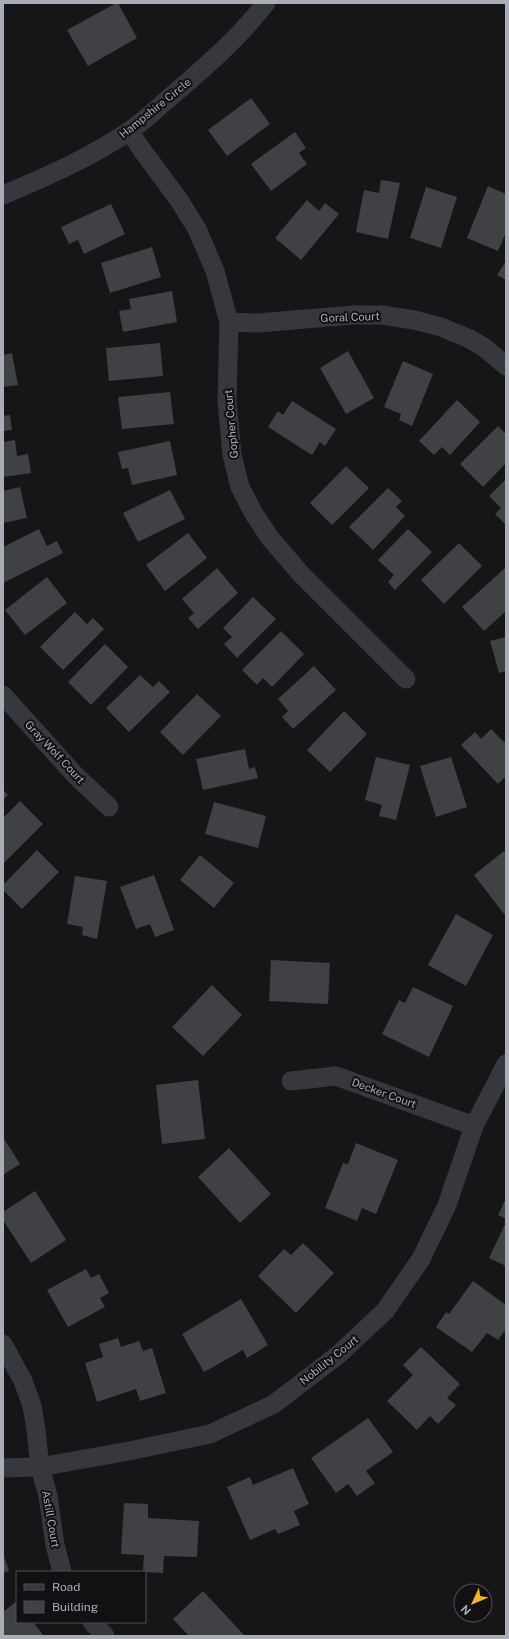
<svg xmlns="http://www.w3.org/2000/svg" width="509" height="1639" font-family="'Public Sans',sans-serif">
  <style>
    .building { fill: #404145 }
    .lines { fill: none; stroke-linecap: round; stroke-linejoin: round }
    .minor { stroke: #37383d; stroke-width: 19 }
    .labels { text-anchor: middle; dominant-baseline: central; stroke-width: 4; stroke-linejoin: round; paint-order: stroke }
    .street-label { font-size: 11px; fill: #a8adb8; stroke: #111113 }
  </style>
  <rect width="100%" height="100%" fill="#161618"/>
  <!-- building -->
  <g class="building">
    <path d="M116,3H118L137,38L88,66L67,30Z"/>
    <path d="M251,98L270,124L227,156L208,130Z"/>
    <path d="M295,132L306,148L299,153L307,164L271,191L251,164Z"/>
    <path d="M381,180L400,183L388,239L356,232L364,190L379,193Z"/>
    <path d="M488,186L506,194V232L498,251L467,238Z"/>
    <path d="M426,187L457,197L441,248L410,238Z"/>
    <path d="M307,200L319,211L325,203L339,214L301,260L275,238Z"/>
    <path d="M111,204L125,234L84,254L78,240L69,244L61,227Z"/>
    <path d="M152,247L161,277L110,293L101,263Z"/>
    <path d="M506,261V280L497,275Z"/>
    <path d="M172,291L177,322L123,332L119,311L131,309L129,299Z"/>
    <path d="M160,343L163,376L109,381L106,348Z"/>
    <path d="M348,351L374,398L346,414L320,368Z"/>
    <path d="M12,353L18,385L3,387V355Z"/>
    <path d="M403,361L433,374L412,426L399,420L401,414L384,407Z"/>
    <path d="M170,392L174,424L122,429L118,397Z"/>
    <path d="M457,400L480,422L450,455L442,447L434,455L419,441Z"/>
    <path d="M292,401L336,429L325,446L320,442L312,455L268,427L278,411L283,415Z"/>
    <path d="M10,415L12,430L3,431V416Z"/>
    <path d="M498,426L506,434V463L483,487L460,464Z"/>
    <path d="M15,440L17,456L28,454L31,473L3,477V442Z"/>
    <path d="M170,441L177,475L132,485L128,468L122,469L118,452Z"/>
    <path d="M346,466L369,488L332,525L310,503Z"/>
    <path d="M506,479V525L495,514L501,508L489,496Z"/>
    <path d="M20,487L27,518L3,523V491Z"/>
    <path d="M388,488L402,501L396,507L405,516L373,550L349,527Z"/>
    <path d="M170,490L185,519L138,542L123,513Z"/>
    <path d="M39,529L47,546L57,541L63,553L3,583V547Z"/>
    <path d="M408,529L432,552L395,590L388,582L394,575L378,560Z"/>
    <path d="M188,533L207,558L165,591L146,565Z"/>
    <path d="M459,543L482,566L444,604L421,580Z"/>
    <path d="M217,568L238,593L198,629L188,618L194,613L182,599Z"/>
    <path d="M505,568L506,570V611L484,631L462,607Z"/>
    <path d="M47,577L67,603L25,635L5,610Z"/>
    <path d="M253,597L276,619L237,658L224,644L232,637L223,628Z"/>
    <path d="M75,612L87,624L93,618L104,629L63,670L40,647Z"/>
    <path d="M281,631L304,654L272,687L263,678L257,685L242,670Z"/>
    <path d="M506,637V671L499,673L490,641Z"/>
    <path d="M105,644L128,667L91,705L68,682Z"/>
    <path d="M314,666L336,690L293,729L282,717L288,711L278,699Z"/>
    <path d="M140,675L153,687L159,681L170,692L129,732L106,708Z"/>
    <path d="M197,694L221,716L183,755L160,732Z"/>
    <path d="M344,711L367,734L330,772L307,750Z"/>
    <path d="M491,729L506,744V776L498,784L461,745L475,732L481,739Z"/>
    <path d="M245,749L249,769L255,767L258,778L203,790L196,759Z"/>
    <path d="M376,757L410,765L396,820L379,816L382,805L365,800Z"/>
    <path d="M451,757L467,807L436,817L420,766Z"/>
    <path d="M3,790L8,795L3,800Z"/>
    <path d="M20,801L43,824L3,864V818Z"/>
    <path d="M214,802L266,816L258,848L205,834Z"/>
    <path d="M37,850L59,872L22,909L3,890V885Z"/>
    <path d="M504,851L506,854V912L504,914L474,875Z"/>
    <path d="M200,855L234,883L214,908L180,880Z"/>
    <path d="M154,875L174,930L155,937L150,924L136,929L120,887Z"/>
    <path d="M75,876L107,881L97,939L82,935L83,927L67,924Z"/>
    <path d="M456,914L493,935L466,986L428,965Z"/>
    <path d="M271,960L330,963L328,1004L269,1001Z"/>
    <path d="M212,985L242,1015L203,1056L172,1027Z"/>
    <path d="M413,987L453,1006L429,1057L382,1034L399,1000L405,1003Z"/>
    <path d="M198,1080L205,1139L162,1144L156,1085Z"/>
    <path d="M3,1137L20,1164L3,1175Z"/>
    <path d="M356,1143L398,1160L376,1214L362,1208L357,1221L325,1208L343,1163L348,1164Z"/>
    <path d="M229,1148L271,1194L240,1223L198,1177Z"/>
    <path d="M35,1191L66,1240L31,1263L3,1220V1212Z"/>
    <path d="M506,1198V1219L498,1215Z"/>
    <path d="M506,1222V1266L489,1258Z"/>
    <path d="M303,1243L334,1273L296,1313L258,1276L284,1249L291,1255Z"/>
    <path d="M86,1269L91,1278L99,1274L109,1293L100,1298L105,1307L68,1327L47,1290Z"/>
    <path d="M473,1281L506,1305V1329L498,1340L487,1333L472,1352L436,1327L446,1312L449,1314Z"/>
    <path d="M241,1299L268,1345L247,1358L243,1350L204,1372L182,1334Z"/>
    <path d="M118,1338L121,1347L139,1341L143,1351L152,1348L166,1393L140,1401L136,1389L97,1402L85,1363L103,1357L99,1344Z"/>
    <path d="M421,1347L460,1384L447,1398L456,1405L438,1424L430,1416L417,1430L387,1401L413,1375L403,1365Z"/>
    <path d="M368,1418L393,1452L366,1471L375,1483L357,1496L348,1484L336,1493L311,1458Z"/>
    <path d="M293,1468L309,1504L294,1511L300,1525L278,1534L275,1529L250,1540L227,1487L250,1477L253,1485Z"/>
    <path d="M124,1503L148,1504V1518L199,1521L197,1557L164,1556L163,1573L143,1572L144,1555L121,1554Z"/>
    <path d="M3,1553L9,1571L3,1573Z"/>
    <path d="M203,1591L244,1635L243,1636H189L173,1619Z"/>
    <path d="M17,1601V1622H33L44,1636H3V1612Z"/>
  </g>
  <g class="lines">
    <!-- minor -->
    <g class="minor">
      <path d="M129,131L142,150L179,200L197,229L215,271L229,322L227,401L232,455L240,487L254,514L270,538L300,573L406,679"/>
      <path d="M3,195C46,177 89,158 128,132C142,123 155,110 168,99C203,69 238,39 266,3"/>
      <path d="M229,322L258,323L353,315H382L414,320L441,327L470,339L485,348L506,366"/>
      <path d="M3,695L75,775L109,807"/>
      <path d="M291,1081L336,1076L474,1126"/>
      <path d="M3,1344L23,1381L32,1406L36,1430L40,1467L48,1496L55,1545L62,1572"/>
      <path d="M3,1468L40,1467L129,1451L210,1434L274,1404L338,1355L385,1311L421,1259L447,1205L474,1126L506,1064"/>
      <path d="M92,1622L105,1636"/>
    </g>
  </g>
  <g class="labels">
    <!-- street labels -->
    <g class="street-label">
      <text transform="translate(155 108) rotate(-39)">Hampshire Circle</text>
      <text transform="translate(350 317) rotate(-2)">Goral Court</text>
      <text transform="translate(231 424) rotate(-95)">Gopher Court</text>
      <text transform="translate(55 752) rotate(47)">Gray Wolf Court</text>
      <text transform="translate(384 1093) rotate(20)">Decker Court</text>
      <text transform="translate(329 1360) rotate(-39)">Nobility Court</text>
      <text transform="translate(51 1519) rotate(80)">Astill Court</text>
    </g>
  </g>
  <!-- border -->
  <rect width="509" height="1639" fill="none" stroke="#a8adb8" stroke-width="8"/>
  <!-- legend -->
  <rect x="16" y="1571" width="130" height="52" fill="#111113" stroke="#4d4f55"/>
  <rect x="24" y="1584" width="20" height="6" fill="#37383d" stroke="#4d4f55"/>
  <text x="52" y="1591" font-size="12" fill="#a8adb8">Road</text>
  <rect x="24" y="1601" width="20" height="12" fill="#404145" stroke="#4d4f55"/>
  <text x="52" y="1611" font-size="12" fill="#a8adb8">Building</text>
  <!-- north arrow -->
  <g transform="translate(473 1603) rotate(226)"><circle r="19" fill="#111113" stroke="#4d4f55"/>
  <path d="M0-3L7 15L0 10L-7 15Z" fill="#f2b134"/>
  <text y="-6" font-size="11" font-weight="bold" text-anchor="middle" fill="#a8adb8">N</text>
  </g>
</svg>
